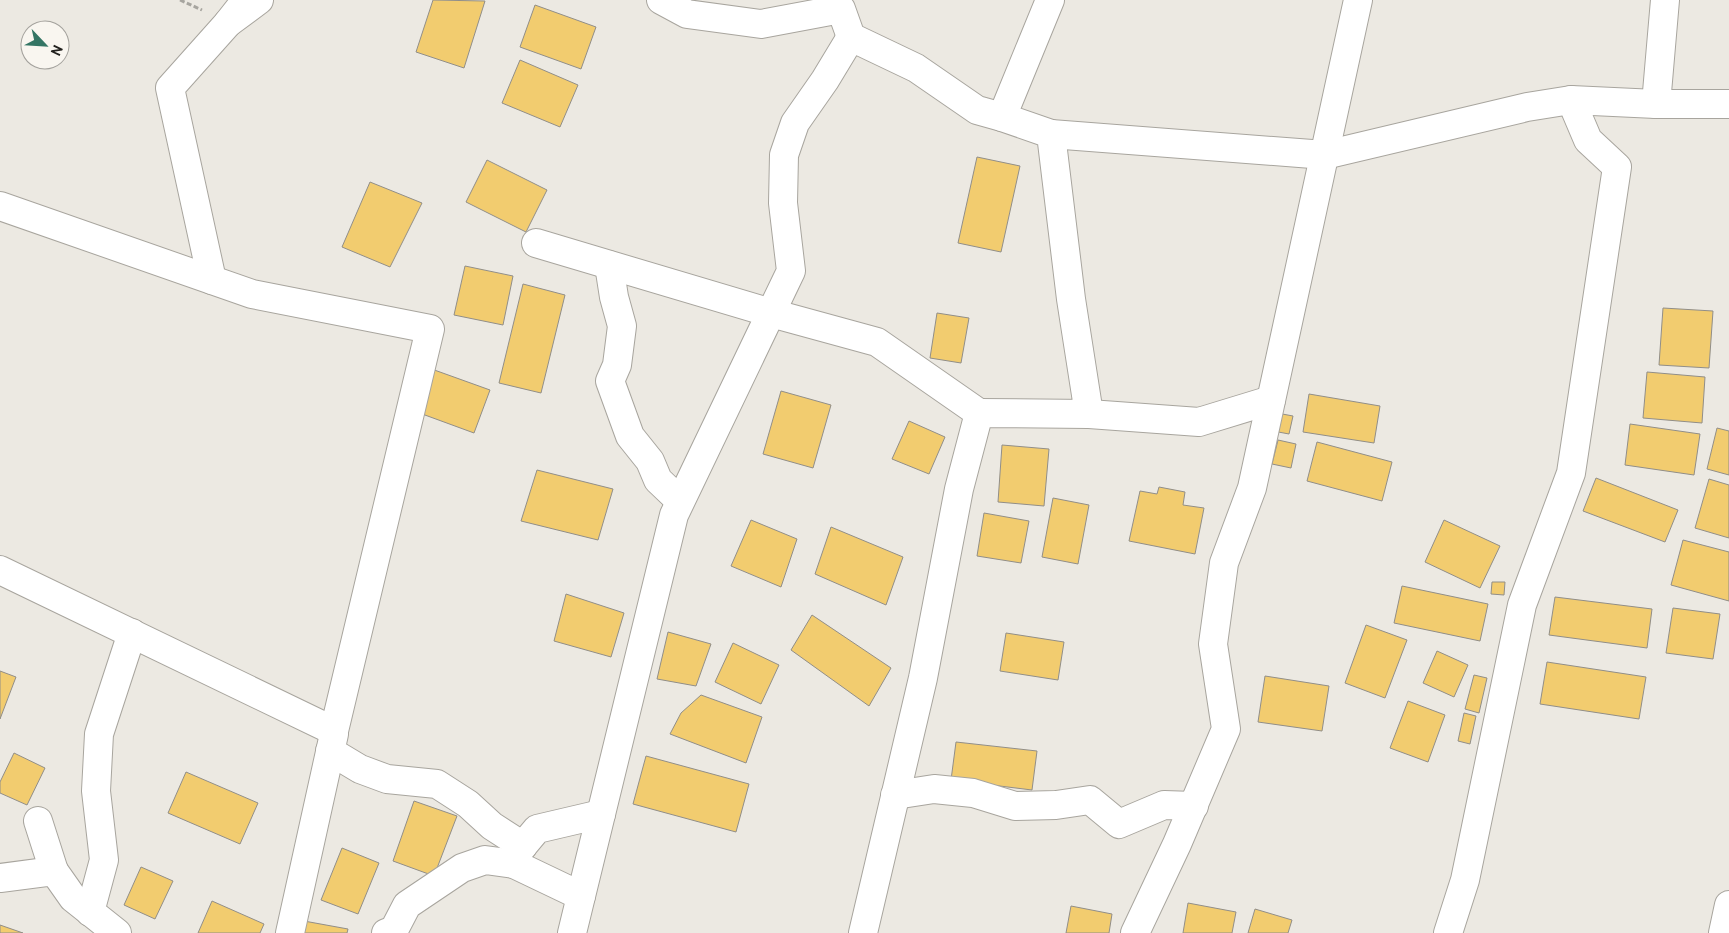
<svg xmlns="http://www.w3.org/2000/svg" width="1729" height="933" font-family="Overpass,sans-serif">
  <style>
    .building { fill: #f2cc6f; stroke: #918e88 }
    .lines { fill: none; stroke-linecap: round; stroke-linejoin: round }
    .minor-casing { stroke: #a8a59e; stroke-width: 30 }
    .path { stroke: #a7a59f; stroke-width: 3; stroke-dasharray: 5 2.5; stroke-linecap: butt }
    .minor { stroke: #fff; stroke-width: 28 }
  </style>
  <rect width="100%" height="100%" fill="#ece9e2"/>
  <!-- building -->
  <g class="building">
    <path d="M433,0L485,1L464,68L416,52Z"/>
    <path d="M535,5L596,27L581,69L520,47Z"/>
    <path d="M520,60L578,85L560,127L502,103Z"/>
    <path d="M977,157L1020,166L1001,252L958,243Z"/>
    <path d="M487,160L547,190L526,232L466,202Z"/>
    <path d="M370,182L422,203L390,267L342,247Z"/>
    <path d="M465,266L513,276L503,325L454,315Z"/>
    <path d="M523,284L565,295L541,393L499,383Z"/>
    <path d="M1663,308L1713,311L1709,368L1659,365Z"/>
    <path d="M937,313L969,318L961,363L930,358Z"/>
    <path d="M426,367L490,390L474,433L414,411Z"/>
    <path d="M1647,372L1705,377L1702,423L1643,418Z"/>
    <path d="M781,391L831,405L813,468L763,454Z"/>
    <path d="M1309,394L1380,406L1374,443L1303,432Z"/>
    <path d="M1277,413L1293,416L1289,434L1273,431Z"/>
    <path d="M909,421L945,437L929,474L892,459Z"/>
    <path d="M1630,424L1700,434L1694,475L1625,465Z"/>
    <path d="M1717,428L1729,431V475L1707,469Z"/>
    <path d="M1278,440L1296,444L1291,468L1272,464Z"/>
    <path d="M1317,442L1392,462L1382,501L1307,481Z"/>
    <path d="M1002,445L1049,449L1044,506L998,502Z"/>
    <path d="M537,470L613,489L598,540L521,521Z"/>
    <path d="M1596,478L1678,510L1665,542L1583,511Z"/>
    <path d="M1709,479L1729,485V538L1695,528Z"/>
    <path d="M1159,487L1185,492L1183,505L1204,508L1195,554L1129,541L1140,491L1157,494Z"/>
    <path d="M1053,498L1089,505L1078,564L1042,557Z"/>
    <path d="M984,513L1029,521L1021,563L977,556Z"/>
    <path d="M751,520L797,539L781,587L731,566Z"/>
    <path d="M1444,520L1500,546L1480,588L1425,562Z"/>
    <path d="M831,527L903,557L886,605L815,574Z"/>
    <path d="M1683,540L1729,552V601L1671,585Z"/>
    <path d="M1492,582H1505L1504,595L1491,594Z"/>
    <path d="M1402,586L1488,604L1480,641L1394,623Z"/>
    <path d="M566,594L624,613L611,657L554,641Z"/>
    <path d="M1555,597L1652,609L1647,648L1549,635Z"/>
    <path d="M1673,608L1720,614L1713,659L1666,653Z"/>
    <path d="M812,615L891,668L869,706L791,650Z"/>
    <path d="M1366,625L1407,640L1385,698L1345,683Z"/>
    <path d="M668,632L711,644L696,686L657,679Z"/>
    <path d="M1006,633L1064,642L1058,680L1000,671Z"/>
    <path d="M733,643L779,665L761,704L715,682Z"/>
    <path d="M1437,651L1468,665L1454,697L1423,683Z"/>
    <path d="M1547,662L1646,677L1639,719L1540,704Z"/>
    <path d="M0,671L16,677L0,719Z"/>
    <path d="M1474,675L1487,678L1479,713L1465,709Z"/>
    <path d="M1265,676L1329,686L1322,731L1258,722Z"/>
    <path d="M701,695L762,717L746,763L670,734L681,713Z"/>
    <path d="M1408,701L1445,715L1428,762L1390,748Z"/>
    <path d="M1464,713L1476,716L1470,744L1458,741Z"/>
    <path d="M956,742L1037,751L1032,790L951,780Z"/>
    <path d="M14,753L45,768L27,805L0,793V782Z"/>
    <path d="M646,756L749,784L736,832L633,804Z"/>
    <path d="M186,772L258,803L240,844L168,813Z"/>
    <path d="M414,801L457,816L434,876L393,861Z"/>
    <path d="M342,848L379,863L358,914L321,900Z"/>
    <path d="M141,867L173,881L155,919L124,905Z"/>
    <path d="M212,901L264,924L260,933H198Z"/>
    <path d="M1188,903L1236,912L1232,933H1183Z"/>
    <path d="M1071,906L1112,914L1109,933H1066Z"/>
    <path d="M1255,909L1292,920L1288,933H1248Z"/>
    <path d="M304,921L348,929L347,933H301Z"/>
    <path d="M0,925L23,933H0Z"/>
  </g>
  <g class="lines">
    <!-- minor casing -->
    <g class="minor-casing">
      <g id="minor">
        <path d="M246,0L228,23L259,0"/>
        <path d="M661,0L687,14L761,24L841,9L851,37L916,68L977,110L1002,117"/>
        <path d="M1571,100L1656,104H1729"/>
        <path d="M1656,104L1665,0"/>
        <path d="M1051,134L1325,155L1527,107L1571,100L1588,140L1617,167L1571,473L1522,605L1465,880L1448,933"/>
        <path d="M0,206L252,294L430,329L334,731L0,570"/>
        <path d="M536,243L771,313L877,342L979,413"/>
        <path d="M609,265L614,297L622,326L617,365L610,381L630,436L650,461L658,480L680,501"/>
        <path d="M212,280L170,88L228,23"/>
        <path d="M1089,414L1199,422L1271,400"/>
        <path d="M330,751L360,769L387,779L437,784L468,804L492,826L523,846"/>
        <path d="M895,795L934,789L973,793L1015,806L1056,805L1090,800L1119,824L1164,805L1194,806"/>
        <path d="M38,821L54,871"/>
        <path d="M0,878L54,871L73,898L117,933"/>
        <path d="M581,896L514,864L516,854L537,829L601,814"/>
        <path d="M90,912L104,860L96,791L99,734L132,633"/>
        <path d="M290,933L334,734"/>
        <path d="M386,933L394,930L407,905L462,868L485,860L514,864"/>
        <path d="M572,933L674,515L791,271L783,203L784,155L795,123L825,80L851,37"/>
        <path d="M863,933L923,678L959,489L979,413L1089,414L1071,299L1051,134L1002,117L1050,0"/>
        <path d="M1135,933L1177,844L1226,729L1213,644L1224,563L1252,488L1358,0"/>
        <path d="M1723,933L1729,905"/>
      </g>
    </g>
    <!-- path -->
    <path class="path" d="M180,0L202,10"/>
    <!-- minor -->
    <use href="#minor" class="minor"/>
  </g>
  <!-- north arrow -->
  <g transform="translate(45 45) rotate(115)"><circle r="24" fill="#f9f6f0" stroke="#a3a19c"/>
  <path d="M0-4L9 19L0 12L-9 19Z" fill="#347564"/>
  <text y="-8" font-size="14" font-weight="bold" text-anchor="middle" fill="#22211e">N</text>
  </g>
</svg>
